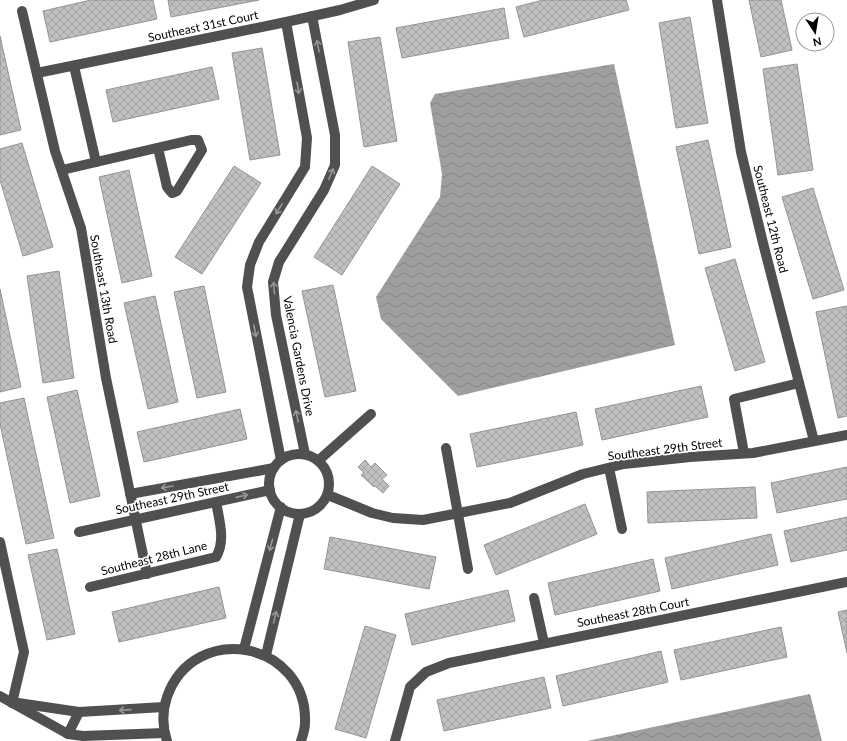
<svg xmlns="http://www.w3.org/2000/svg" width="847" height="741" font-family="Lato,sans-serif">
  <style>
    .water { fill: url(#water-waves) }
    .building { fill: url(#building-cross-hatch); stroke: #949494 }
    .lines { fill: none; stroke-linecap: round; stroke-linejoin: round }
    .minor { stroke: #505050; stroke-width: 10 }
    .oneway { stroke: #969696 }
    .labels { text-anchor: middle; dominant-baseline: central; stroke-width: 3.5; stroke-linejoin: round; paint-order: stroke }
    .street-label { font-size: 12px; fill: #000; stroke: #fff }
  </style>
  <defs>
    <pattern id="water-waves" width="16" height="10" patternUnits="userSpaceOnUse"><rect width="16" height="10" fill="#9e9e9e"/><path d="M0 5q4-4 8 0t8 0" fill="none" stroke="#868686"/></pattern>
    <pattern id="building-cross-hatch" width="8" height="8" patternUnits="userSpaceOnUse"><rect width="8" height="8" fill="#c0c0c0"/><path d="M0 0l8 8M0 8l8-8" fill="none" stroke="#a3a3a3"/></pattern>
  </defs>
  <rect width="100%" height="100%" fill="#fff"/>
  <!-- water -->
  <g class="water">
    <path d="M614,64L675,345L458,396L381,319L376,297L440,197L442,174L430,103L435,94Z"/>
    <path d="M810,694L822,741H587Z"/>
  </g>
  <!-- building -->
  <g class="building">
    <path d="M91,0H153L157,19L50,42L43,11Z"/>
    <path d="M168,0H259L171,17Z"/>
    <path d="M543,0H626L629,10L524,37L516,7Z"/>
    <path d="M749,0H781L792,50L761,57Z"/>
    <path d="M504,8L509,38L402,58L396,28Z"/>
    <path d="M690,17L708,123L676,128L659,23Z"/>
    <path d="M0,36L21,130L0,135Z"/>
    <path d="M380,37L397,141L364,147L348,42Z"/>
    <path d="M262,48L280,155L250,160L232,53Z"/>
    <path d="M797,64L813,170L778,175L763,69Z"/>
    <path d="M212,67L219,99L113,122L106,90Z"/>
    <path d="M708,140L731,247L699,254L676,147Z"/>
    <path d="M22,143L53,247L23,256L0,180V149Z"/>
    <path d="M234,166L261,183L202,274L175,257Z"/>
    <path d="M372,166L400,184L342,275L314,257Z"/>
    <path d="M129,170L152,276L122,283L99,177Z"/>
    <path d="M813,188L844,290L813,299L782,197Z"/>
    <path d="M735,259L765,362L735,371L705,268Z"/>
    <path d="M59,271L74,378L43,383L27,276Z"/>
    <path d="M333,285L356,391L325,397L302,291Z"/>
    <path d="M204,286L226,392L197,398L174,292Z"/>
    <path d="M0,289L21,387L0,392Z"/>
    <path d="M155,296L178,402L148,409L124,303Z"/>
    <path d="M847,306V416L838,418L816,312Z"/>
    <path d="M701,386L708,417L602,440L595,409Z"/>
    <path d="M77,390L100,496L70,503L47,397Z"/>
    <path d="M24,398L54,538L26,544L0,424V403Z"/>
    <path d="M240,409L247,439L144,462L137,432Z"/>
    <path d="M576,412L583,445L477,467L470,434Z"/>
    <path d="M365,460L371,467L375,463L387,475L382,479L389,486L383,493L375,486L374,487L361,475L364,473L358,467Z"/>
    <path d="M847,467V499L777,513L771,483Z"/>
    <path d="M755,487L757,518L648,523L647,492Z"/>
    <path d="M585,504L597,534L496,575L484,545Z"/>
    <path d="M847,517V550L791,562L784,531Z"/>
    <path d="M771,534L778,565L672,589L665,558Z"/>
    <path d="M330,537L436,557L429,589L324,569Z"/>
    <path d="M57,549L75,634L47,640L28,555Z"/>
    <path d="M653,559L660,591L555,615L548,583Z"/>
    <path d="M219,587L226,618L119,642L112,612Z"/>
    <path d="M508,590L515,621L412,645L405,614Z"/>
    <path d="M847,610V653L838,612Z"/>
    <path d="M365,626L396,635L366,738L335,729Z"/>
    <path d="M781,627L787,657L681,680L674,650Z"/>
    <path d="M661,651L668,682L563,706L556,676Z"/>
    <path d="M544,677L551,708L444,731L437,700Z"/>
  </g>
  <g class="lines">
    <!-- minor -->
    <g class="minor">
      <path d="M717,0L741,152L763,243L814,441"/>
      <path d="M22,11L55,151L81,228L106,378L147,574"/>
      <path d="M74,66L96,162"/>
      <path d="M37,73L286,22L340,10L374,0"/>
      <path d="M62,170L191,140H198L202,150L177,191L172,193L167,187L158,148"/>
      <path d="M446,448L468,569"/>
      <path d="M744,453L734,399L799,383"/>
      <path d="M305,454L276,315L273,282L279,262L324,190L335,165V135L312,16"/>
      <circle cx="299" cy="484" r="30"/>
      <path d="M281,460L247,287L250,265L259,242L305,167L307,138L286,22"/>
      <path d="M319,460L371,414"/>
      <path d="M609,468L622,529"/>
      <path d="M130,494L274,468"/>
      <path d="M328,495L372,513L393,518L423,520L510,503L583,474L624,464L690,457L753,453L847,435"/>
      <path d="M79,532L270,490"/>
      <path d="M0,542L24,652L12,703"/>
      <path d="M90,587L216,557C226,541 219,519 216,502"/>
      <path d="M534,598L544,643"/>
      <path d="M244,649L281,507"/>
      <path d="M266,655L300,514"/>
      <path d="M0,696L68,734L83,736L164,733"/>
      <path d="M18,703L79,712L164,707"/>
      <path d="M68,734L79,712"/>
      <path d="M167,741C162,726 162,712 167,697C194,620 308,641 305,723C305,729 303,735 301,741"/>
      <path d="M395,741L410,687L426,672L449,663L847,582"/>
    </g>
  </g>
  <!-- one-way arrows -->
  <defs><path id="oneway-shaft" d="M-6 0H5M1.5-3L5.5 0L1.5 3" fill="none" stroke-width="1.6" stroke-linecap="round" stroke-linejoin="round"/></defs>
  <g class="oneway">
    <use href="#oneway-shaft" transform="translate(318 46) rotate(-101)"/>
    <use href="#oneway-shaft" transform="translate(298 88) rotate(80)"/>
    <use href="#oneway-shaft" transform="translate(331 174) rotate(-67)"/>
    <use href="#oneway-shaft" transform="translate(279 209) rotate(122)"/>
    <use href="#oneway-shaft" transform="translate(274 288) rotate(-95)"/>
    <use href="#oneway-shaft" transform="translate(255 331) rotate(79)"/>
    <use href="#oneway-shaft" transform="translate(297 416) rotate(-102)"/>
    <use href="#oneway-shaft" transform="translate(167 487) rotate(170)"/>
    <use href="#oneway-shaft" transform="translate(242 496) rotate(-13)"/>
    <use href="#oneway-shaft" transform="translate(271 545) rotate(105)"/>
    <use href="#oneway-shaft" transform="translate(275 617) rotate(-76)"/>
    <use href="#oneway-shaft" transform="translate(125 710) rotate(176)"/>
  </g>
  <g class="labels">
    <!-- street labels -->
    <g class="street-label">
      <text transform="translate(203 26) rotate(-12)">Southeast 31st Court</text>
      <text transform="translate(771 219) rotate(76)">Southeast 12th Road</text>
      <text transform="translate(104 289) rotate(80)">Southeast 13th Road</text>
      <text transform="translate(299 356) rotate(79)">Valencia Gardens Drive</text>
      <text transform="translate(665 449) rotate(-7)">Southeast 29th Street</text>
      <text transform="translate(172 498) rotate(-12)">Southeast 29th Street</text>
      <text transform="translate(154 558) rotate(-14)">Southeast 28th Lane</text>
      <text transform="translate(633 612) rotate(-11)">Southeast 28th Court</text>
    </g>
  </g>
  <!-- north arrow -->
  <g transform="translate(815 32) rotate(168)"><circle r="19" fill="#ffffff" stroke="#999999"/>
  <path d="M0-3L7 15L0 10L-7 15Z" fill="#000000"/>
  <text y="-6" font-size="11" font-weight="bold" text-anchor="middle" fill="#000000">N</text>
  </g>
</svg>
